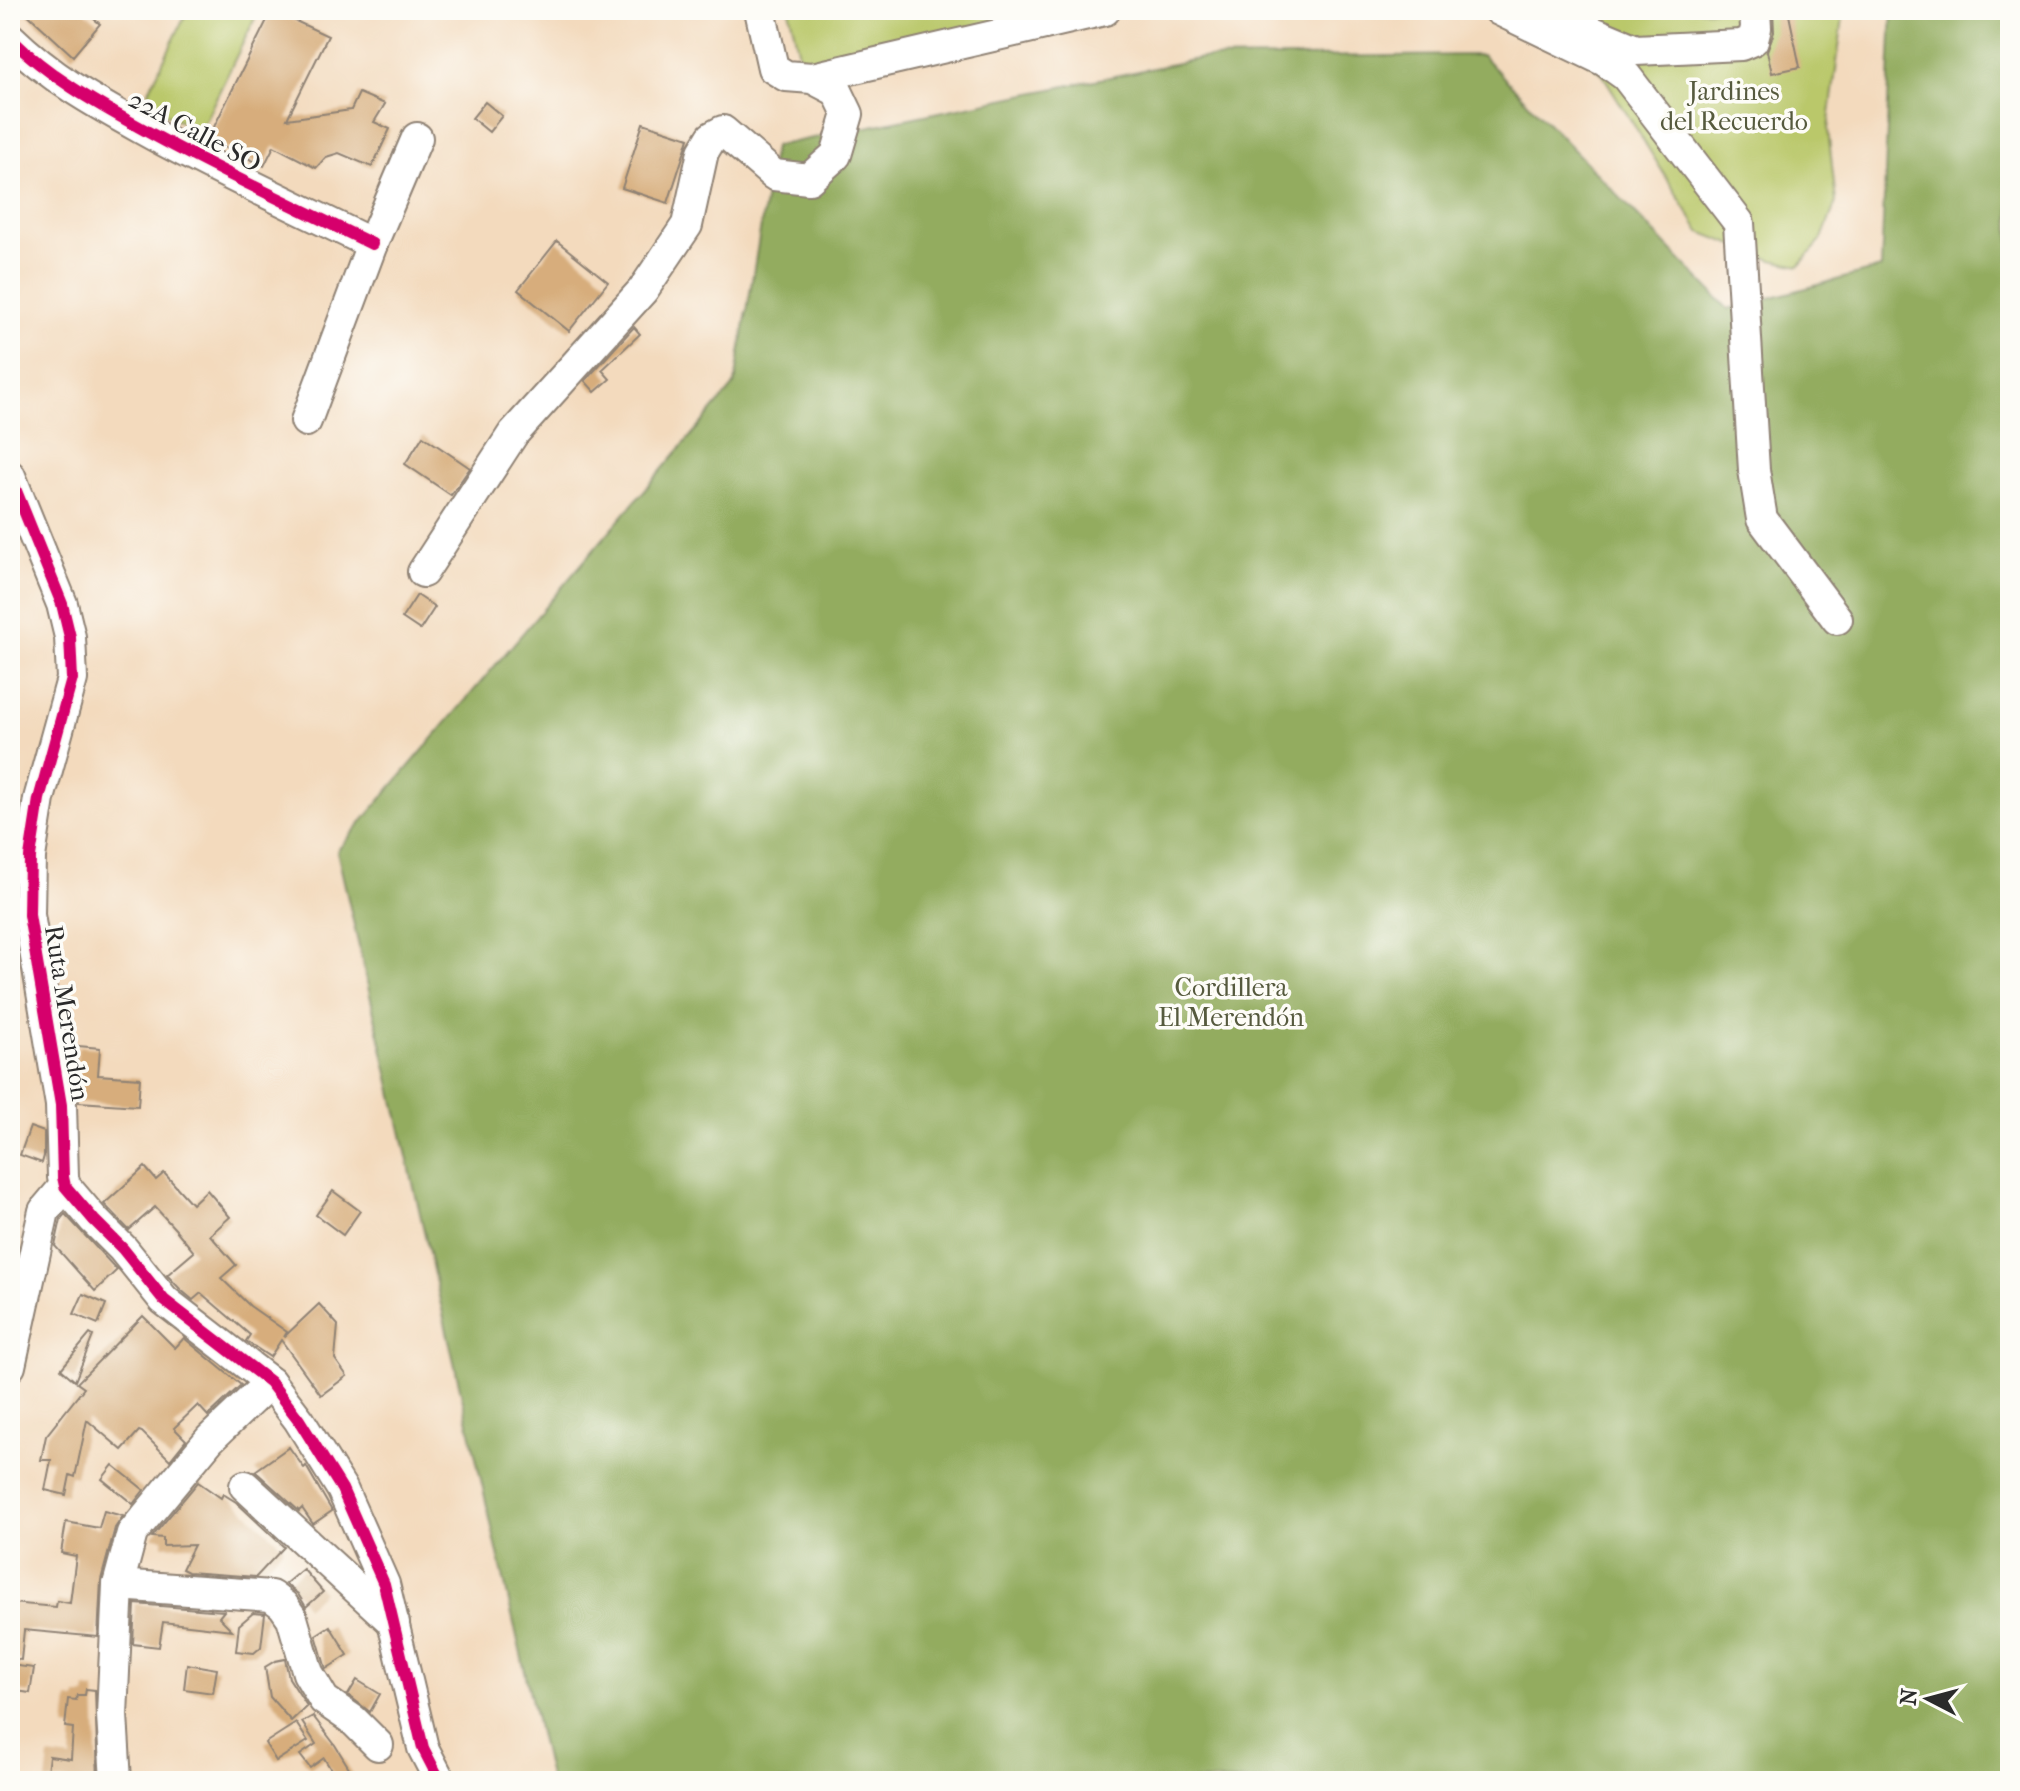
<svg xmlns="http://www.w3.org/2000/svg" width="2020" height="1791" font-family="'IM FELL French Canon',serif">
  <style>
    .green { fill: #bac86a; stroke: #727a4a; stroke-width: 2 }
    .forest { fill: #93ac5e; stroke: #5f6c44; stroke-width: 2 }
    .building { fill: #d7ad7c }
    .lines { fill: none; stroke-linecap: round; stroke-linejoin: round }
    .minor-casing { stroke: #8f8274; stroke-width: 34 }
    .minor { stroke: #fff; stroke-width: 30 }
    .cycleway-casing { stroke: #fdfcf7; stroke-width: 17 }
    .cycleway { stroke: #d6006c; stroke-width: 12 }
    .labels { text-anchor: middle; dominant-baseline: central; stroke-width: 7; stroke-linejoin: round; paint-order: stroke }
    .park-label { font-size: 26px; fill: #565a3e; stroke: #fdfcf7 }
    .street-label { font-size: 26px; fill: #2b2b2b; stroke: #fdfcf7 }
  </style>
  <rect width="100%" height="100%" fill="#fdfcf7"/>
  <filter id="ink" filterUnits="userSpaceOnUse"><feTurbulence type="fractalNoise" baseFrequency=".0125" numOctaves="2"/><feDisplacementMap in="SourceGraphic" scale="16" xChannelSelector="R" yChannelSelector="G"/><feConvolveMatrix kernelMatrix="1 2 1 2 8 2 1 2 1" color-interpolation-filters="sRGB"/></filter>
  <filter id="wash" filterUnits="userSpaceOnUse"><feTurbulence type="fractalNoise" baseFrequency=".006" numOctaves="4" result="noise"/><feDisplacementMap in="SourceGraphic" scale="32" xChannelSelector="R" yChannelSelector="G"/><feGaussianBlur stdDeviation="1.8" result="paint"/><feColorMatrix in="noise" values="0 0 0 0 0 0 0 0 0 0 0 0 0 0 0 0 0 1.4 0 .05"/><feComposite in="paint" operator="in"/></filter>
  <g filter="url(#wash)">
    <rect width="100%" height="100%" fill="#f3dabd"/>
    <!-- green -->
    <g class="green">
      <path d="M188,10H259L200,131L143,103Z"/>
      <path d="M789,10H1045L802,67Z"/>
      <path d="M1521,10H1844L1828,129L1836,202L1821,241L1799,266L1772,260L1700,232L1601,72Z"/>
    </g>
    <!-- forest -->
    <path class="forest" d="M1892,10H2010V1781H550L337,851L735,384L774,146L1202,58L1482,55L1728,309L1881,268Z"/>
    <g id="blocks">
      <!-- building -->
      <g class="building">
        <path d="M23,10H83L100,24L73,56Z"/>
        <path d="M272,10L328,36L287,119L351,110L359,93L385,104L374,122L390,129L372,167L339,153L326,157L316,168L274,146L264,166L208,139Z"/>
        <path d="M1773,10H1788L1800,67L1772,73L1767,51L1774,32Z"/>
        <path d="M485,102L502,116L489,132L472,118Z"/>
        <path d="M643,123L689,138L668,203L622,188Z"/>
        <path d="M557,241L608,282L569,331L518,290Z"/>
        <path d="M634,327L640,334L602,370L610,379L595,392L585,381Z"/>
        <path d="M423,436L470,468L451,495L405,464Z"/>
        <path d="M417,595L435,607L420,630L402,618Z"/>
        <path d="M78,1046L100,1048L98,1075L140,1078L138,1106L79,1102L75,1082Z"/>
        <path d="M30,1127L44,1132V1156L42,1163L20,1155Z"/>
        <path d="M145,1167L156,1180L164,1173L192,1204L207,1190L230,1217L210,1235L236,1265L221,1278L250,1306L287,1332L284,1337L319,1304L338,1325L335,1359L347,1376L321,1395L281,1340L270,1357L246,1341L250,1335L201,1293L193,1300L181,1290L167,1275L194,1252L176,1230L155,1207L129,1230L104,1204Z"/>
        <path d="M333,1191L360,1211L343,1235L316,1215Z"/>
        <path d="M65,1214L117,1270L95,1291L55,1246L61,1219Z"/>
        <path d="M83,1294L106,1304L98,1324L74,1314Z"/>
        <path d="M143,1316L175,1348L184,1338L241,1385L208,1416L198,1405L174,1428L186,1440L170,1460L142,1432L139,1431L122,1450L87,1420L75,1477L70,1475L66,1495L45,1490L51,1460H41L46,1436L84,1388L77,1383Z"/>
        <path d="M90,1334L93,1336L75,1381L61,1369Z"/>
        <path d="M289,1447L304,1468L306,1466L332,1511L313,1524L302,1508L299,1511L255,1471Z"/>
        <path d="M113,1465L144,1490L133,1504L102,1479Z"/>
        <path d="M198,1482L221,1498L223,1494L236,1502L284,1547L256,1577L188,1572L182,1569L194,1545L163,1546V1538L152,1537Z"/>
        <path d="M104,1511L123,1516L115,1528L101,1580L98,1637L24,1630L21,1660L10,1659L11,1603L56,1607L57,1601L70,1603L76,1556L61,1553L66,1522L99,1528Z"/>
        <path d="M303,1569L323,1592L306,1607L298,1594L285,1584Z"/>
        <path d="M135,1604L224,1611L219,1617L232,1630L163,1622L159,1647L133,1644Z"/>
        <path d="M253,1613L265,1614L261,1647L254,1653L236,1651L239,1625Z"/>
        <path d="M330,1626L348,1655L326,1669L316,1635Z"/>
        <path d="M285,1659L289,1678L307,1706L291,1721L270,1697L265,1667L275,1661Z"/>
        <path d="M187,1664L217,1669L213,1693L184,1689Z"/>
        <path d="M10,1665L34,1668L30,1693L10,1690Z"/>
        <path d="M357,1680L380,1694L370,1712L348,1695Z"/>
        <path d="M86,1689L95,1690L98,1781H46L49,1756L71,1759L73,1728L65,1727L68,1699L76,1700L77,1695H85Z"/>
        <path d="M313,1716L335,1745L357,1781H338L324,1758L310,1768L300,1755L316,1744L302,1722Z"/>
        <path d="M296,1723L308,1741L276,1761L265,1743Z"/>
      </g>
    </g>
  </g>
  <g filter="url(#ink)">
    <use href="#blocks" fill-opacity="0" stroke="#8f8274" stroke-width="2"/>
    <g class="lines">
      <!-- minor casing -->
      <g class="minor-casing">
        <g id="minor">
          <path d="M1499,10L1605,61L1626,76L1739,223L1754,470L1762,519L1837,619"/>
          <path d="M1541,10L1636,50L1741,45L1753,40L1756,28L1755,10"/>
          <path d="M10,38C50,77 92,101 141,128C216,170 295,206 372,244"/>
          <path d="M812,78L1105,10"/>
          <path d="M306,421L372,244L417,138"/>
          <path d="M10,476L62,604L70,637L72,679L39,799L30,857L29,915L61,1105L63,1177L65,1186L94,1220L123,1249L164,1300L270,1382L299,1420L342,1489L384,1584L423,1748L440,1781"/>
          <path d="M423,572L513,434L643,290L687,225L703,152L712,137L723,131L774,175L809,179L836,155L848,114L837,91L812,78L786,76L773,68L760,10"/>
          <path d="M10,1366L44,1211L65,1186"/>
          <path d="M245,1486L394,1623"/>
          <path d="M118,1585L271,1596L283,1605L292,1618L308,1673L324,1700L353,1720L378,1745"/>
          <path d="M116,1781L112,1715L118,1585L132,1533L210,1439L270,1382"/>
        </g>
      </g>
      <!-- minor -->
      <use href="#minor" class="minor"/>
      <!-- cycleway casing -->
      <g class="cycleway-casing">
        <g id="cycleway">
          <path d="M10,38C50,77 92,101 141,128C216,170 295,206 372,244"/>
          <path d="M10,476L62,604L70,637L72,679L39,799L30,857L29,915L61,1105L63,1177L65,1186L94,1220L123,1249L164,1300L270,1382L299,1420L342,1489L384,1584L423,1748L440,1781"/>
        </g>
      </g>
      <!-- cycleway -->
      <use href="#cycleway" class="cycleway"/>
    </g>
  </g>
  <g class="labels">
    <!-- park labels -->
    <g class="park-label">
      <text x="1734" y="91">Jardines<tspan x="1734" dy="30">del Recuerdo</tspan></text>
      <text x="1231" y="987">Cordillera<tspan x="1231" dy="30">El Merendón</tspan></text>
    </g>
    <!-- street labels -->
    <g class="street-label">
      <text transform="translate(195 131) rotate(28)">22A Calle SO</text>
      <text transform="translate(67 1013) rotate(81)">Ruta Merendón</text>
    </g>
  </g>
  <!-- margin -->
  <rect width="2020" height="1791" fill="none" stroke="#fdfcf7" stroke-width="40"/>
  <!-- north arrow -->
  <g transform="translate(1928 1699) rotate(276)" stroke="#fdfcf7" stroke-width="6" paint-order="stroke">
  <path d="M0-6L14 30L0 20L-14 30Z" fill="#2b2b2b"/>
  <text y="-12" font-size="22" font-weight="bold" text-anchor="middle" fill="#2b2b2b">N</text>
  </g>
</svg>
